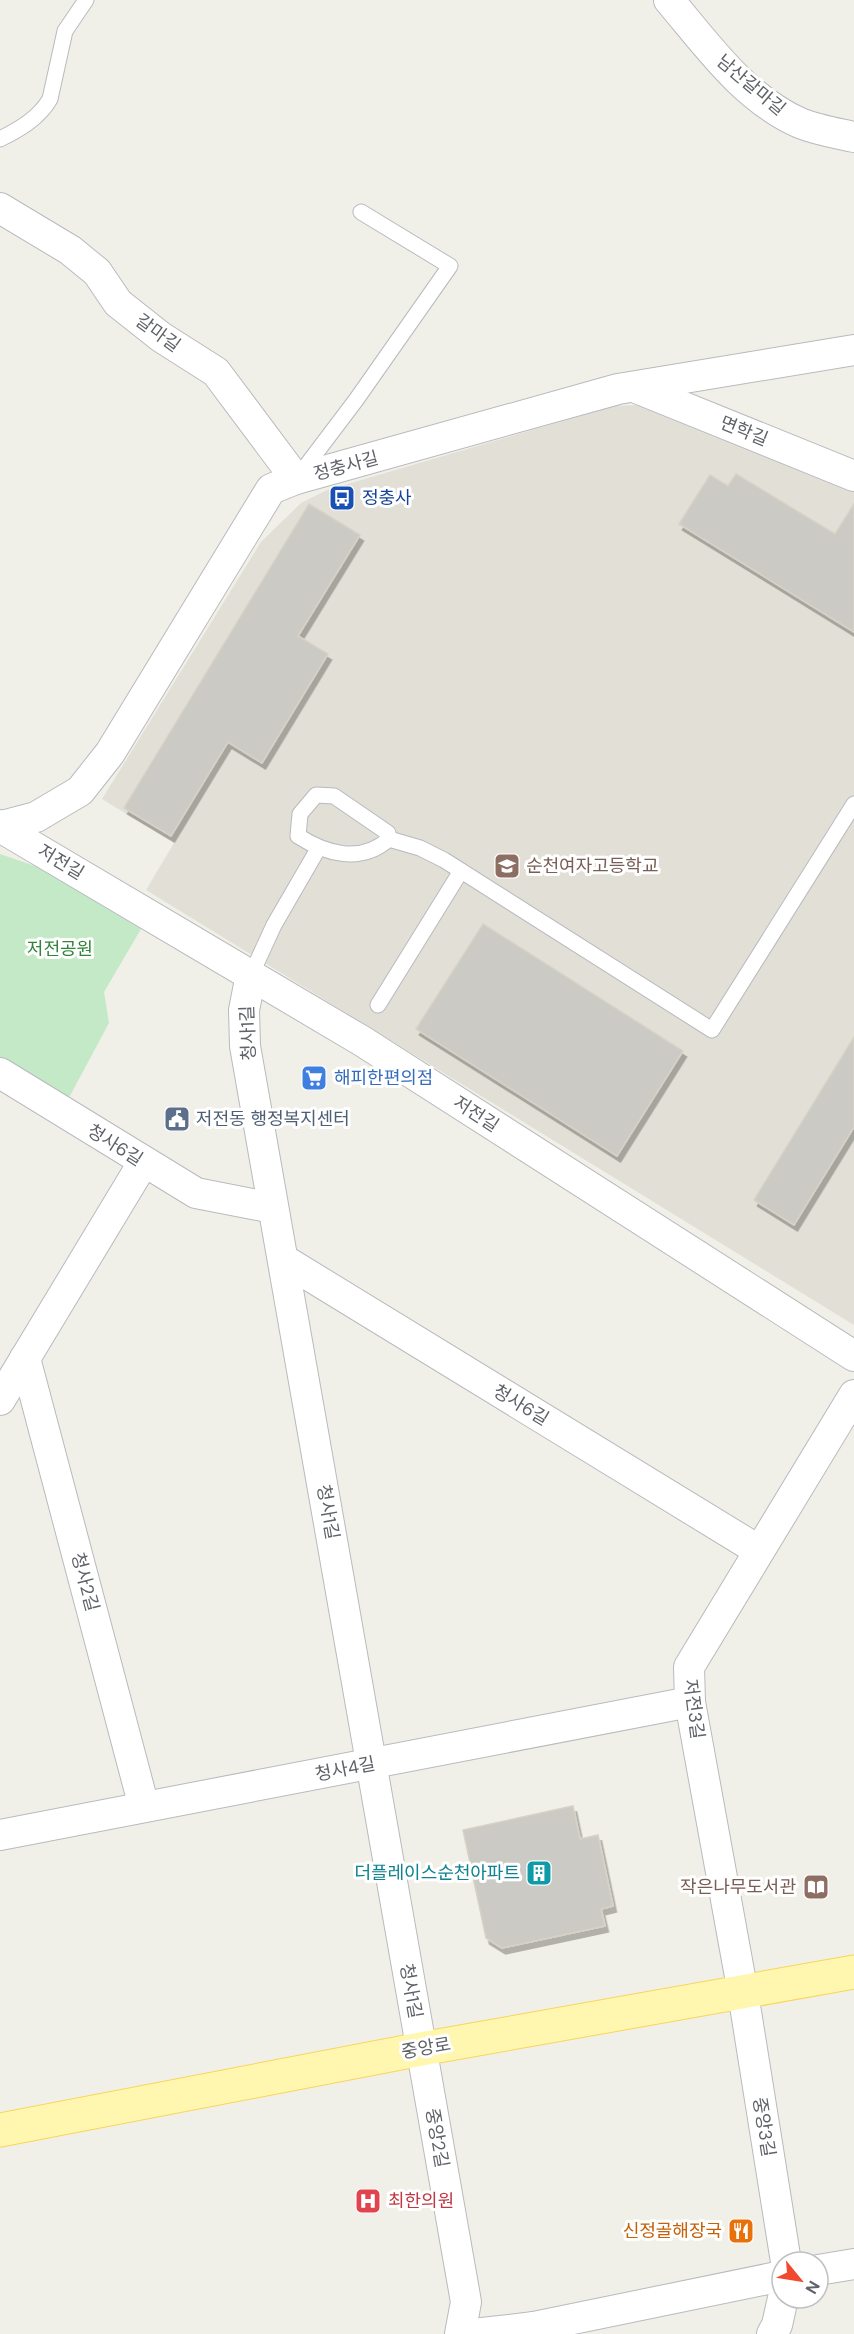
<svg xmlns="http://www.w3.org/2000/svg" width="854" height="2334" font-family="'DM Sans','Noto Sans KR',sans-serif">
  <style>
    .education { fill: #e1dfd6 }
    .green { fill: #c4e9c6 }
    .building { fill: #cccac5; stroke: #d7d2c5; stroke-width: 1.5; filter: url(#shadow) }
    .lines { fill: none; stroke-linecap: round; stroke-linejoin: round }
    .lane-casing { stroke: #b8babe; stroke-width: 17 }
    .street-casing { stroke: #b8babe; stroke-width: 32 }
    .primary-casing { stroke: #f8d55a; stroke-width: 35 }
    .lane { stroke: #fff; stroke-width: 15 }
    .street { stroke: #fff; stroke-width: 30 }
    .primary { stroke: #fff7af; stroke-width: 33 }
    .labels { text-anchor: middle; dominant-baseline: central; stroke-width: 6; stroke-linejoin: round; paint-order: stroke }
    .street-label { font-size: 18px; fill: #5f6268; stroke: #fff }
    .transit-label { font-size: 18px; fill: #164399; stroke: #fff; text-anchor: start }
    .education-label { font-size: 18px; fill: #785e54; stroke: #fff; text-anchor: start }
    .park-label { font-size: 18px; fill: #31843a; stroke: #fff }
    .shop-label { font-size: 18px; fill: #366cbe; stroke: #fff; text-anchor: start }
    .service-label { font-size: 18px; fill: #4e5e75; stroke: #fff; text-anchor: start }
    .culture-label { font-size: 18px; fill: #0d838f; stroke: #fff; text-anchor: end }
    .health-label { font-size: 18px; fill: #be3a42; stroke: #fff; text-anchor: start }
    .food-label { font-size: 18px; fill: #c56008; stroke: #fff; text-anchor: end }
  </style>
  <defs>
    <filter id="shadow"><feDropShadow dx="3.5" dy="6" stdDeviation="0" flood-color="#0004"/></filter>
  </defs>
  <rect width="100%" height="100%" fill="#f1f0e8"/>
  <!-- education -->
  <path class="education" d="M636,405L663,413L854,491V1325L146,890L174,843L102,799L261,542L301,503L327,490L614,406Z"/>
  <!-- green -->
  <path class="green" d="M0,854L38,867L141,929L104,992L109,1023L65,1105L0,1065Z"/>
  <!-- building -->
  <g class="building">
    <path d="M736,474L835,534L854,504V632L679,524L710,475L728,486Z"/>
    <path d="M309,504L360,535L298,636L328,654L262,763L228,742L171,836L124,808Z"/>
    <path d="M483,924L683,1051L617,1156L416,1029Z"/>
    <path d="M854,1037V1127L794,1225L754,1200Z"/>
    <path d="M573,1806L580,1839L598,1835L613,1906L601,1909L605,1926L502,1948L486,1938L463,1830Z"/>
  </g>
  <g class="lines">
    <!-- lane casing -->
    <g class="lane-casing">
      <g id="lane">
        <path d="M0,139C20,129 39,118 50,99L65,31L86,0"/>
        <path d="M300,474L356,400L450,266L361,212"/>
        <path d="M316,795L334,796L388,833L389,839C361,864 326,854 298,836L300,814Z"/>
        <path d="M389,839L420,848L444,860L712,1030L854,804"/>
        <path d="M251,975L274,925L318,849"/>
        <path d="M378,1005L461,871"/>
      </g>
    </g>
    <!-- street casing -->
    <g class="street-casing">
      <g id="street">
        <path d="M669,0C707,45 745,99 800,123C817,130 836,133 854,137"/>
        <path d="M0,208L70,250L97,272L118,303L161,337L216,372L296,479"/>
        <path d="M634,387L854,476"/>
        <path d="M0,825L2,826L36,817L80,791L110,753L271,489L296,479L618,389L854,350"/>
        <path d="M0,827L362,1041L854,1356"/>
        <path d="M251,975L244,1010L245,1046L466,2302L460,2334"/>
        <path d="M0,1073L196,1193L273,1208"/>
        <path d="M284,1260L758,1550"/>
        <path d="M25,1358L144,1807"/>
        <path d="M0,1400L143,1163"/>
        <path d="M0,1835L690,1702"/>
        <path d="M786,2262L743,1993L690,1702L689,1667L854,1395"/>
        <path d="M818,2270L854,2264"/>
        <path d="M534,2327L782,2276"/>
        <path d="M473,2334L534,2327L539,2334"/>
        <path d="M772,2334L777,2325L783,2298"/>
      </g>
    </g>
    <!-- primary casing -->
    <g class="primary-casing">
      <path id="primary" d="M0,2130L421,2049L854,1972"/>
    </g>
    <!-- lane -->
    <use href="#lane" class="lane"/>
    <!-- street -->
    <use href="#street" class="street"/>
    <!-- primary -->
    <use href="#primary" class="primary"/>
  </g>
  <!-- icons -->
  <defs>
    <g id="bus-square" transform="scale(1.35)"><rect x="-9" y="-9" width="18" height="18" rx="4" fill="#1a4fb4" stroke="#fff"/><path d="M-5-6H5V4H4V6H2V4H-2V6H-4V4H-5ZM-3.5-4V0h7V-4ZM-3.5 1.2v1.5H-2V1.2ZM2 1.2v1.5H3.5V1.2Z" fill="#fff"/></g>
    <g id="school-square" transform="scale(1.35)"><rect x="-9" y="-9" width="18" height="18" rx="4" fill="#8d6e63" stroke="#fff"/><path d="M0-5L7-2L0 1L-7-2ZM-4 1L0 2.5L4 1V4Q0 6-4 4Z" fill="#fff"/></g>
    <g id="supermarket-square" transform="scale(1.35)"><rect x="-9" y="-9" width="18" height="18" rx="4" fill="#3f7fe0" stroke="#fff"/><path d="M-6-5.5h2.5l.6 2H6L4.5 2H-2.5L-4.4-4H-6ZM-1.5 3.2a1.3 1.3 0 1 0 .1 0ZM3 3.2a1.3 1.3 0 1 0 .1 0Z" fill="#fff"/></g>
    <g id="civic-square" transform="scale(1.35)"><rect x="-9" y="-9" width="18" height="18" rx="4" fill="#5c6f8a" stroke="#fff"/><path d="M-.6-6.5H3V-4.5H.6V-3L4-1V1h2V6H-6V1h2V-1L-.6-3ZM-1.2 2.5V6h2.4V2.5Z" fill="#fff"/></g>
    <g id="building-square" transform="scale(1.35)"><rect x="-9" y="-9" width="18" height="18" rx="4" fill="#0f9aa8" stroke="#fff"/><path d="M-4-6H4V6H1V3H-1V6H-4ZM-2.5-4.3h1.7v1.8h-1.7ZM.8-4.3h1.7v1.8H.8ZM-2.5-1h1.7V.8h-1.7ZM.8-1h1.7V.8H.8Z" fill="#fff"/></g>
    <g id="library-square" transform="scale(1.35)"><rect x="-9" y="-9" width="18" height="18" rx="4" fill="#8d6e63" stroke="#fff"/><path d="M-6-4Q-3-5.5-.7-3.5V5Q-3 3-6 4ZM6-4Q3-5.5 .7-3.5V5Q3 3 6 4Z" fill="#fff"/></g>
    <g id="hospital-square" transform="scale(1.35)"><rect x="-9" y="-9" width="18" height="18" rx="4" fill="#e0444e" stroke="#fff"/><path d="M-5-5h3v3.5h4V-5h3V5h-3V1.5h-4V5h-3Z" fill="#fff"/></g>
    <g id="restaurant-square" transform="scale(1.35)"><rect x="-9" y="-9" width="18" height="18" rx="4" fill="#e8710a" stroke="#fff"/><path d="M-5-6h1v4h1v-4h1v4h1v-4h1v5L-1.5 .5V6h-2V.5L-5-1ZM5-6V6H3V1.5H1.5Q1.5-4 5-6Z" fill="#fff"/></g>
  </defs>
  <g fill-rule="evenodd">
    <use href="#bus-square" x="342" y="498"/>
    <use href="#school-square" x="507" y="866"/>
    <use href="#supermarket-square" x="314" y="1078"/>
    <use href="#civic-square" x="177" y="1119"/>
    <use href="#building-square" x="539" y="1873"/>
    <use href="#library-square" x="816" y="1887"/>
    <use href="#hospital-square" x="368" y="2201"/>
    <use href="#restaurant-square" x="741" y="2231"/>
  </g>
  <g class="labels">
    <!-- street labels -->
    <g class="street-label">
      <text transform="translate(751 85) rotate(40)">남산갈마길</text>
      <text transform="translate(158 333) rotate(36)">갈마길</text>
      <text transform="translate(744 431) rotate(22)">면학길</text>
      <text transform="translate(346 466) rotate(-15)">정충사길</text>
      <text transform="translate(61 862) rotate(31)">저전길</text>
      <text transform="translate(248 1033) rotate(-92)">청사1길</text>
      <text transform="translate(476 1114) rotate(33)">저전길</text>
      <text transform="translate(115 1145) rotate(32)">청사6길</text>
      <text transform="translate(521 1405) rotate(31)">청사6길</text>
      <text transform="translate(328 1512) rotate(80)">청사1길</text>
      <text transform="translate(85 1582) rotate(75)">청사2길</text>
      <text transform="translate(694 1709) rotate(83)">저전3길</text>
      <text transform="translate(345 1769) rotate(-11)">청사4길</text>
      <text transform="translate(411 1991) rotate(80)">청사1길</text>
      <text transform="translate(426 2048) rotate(-10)">중앙로</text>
      <text transform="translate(764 2127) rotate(81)">중앙3길</text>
      <text transform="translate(437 2138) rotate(80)">중앙2길</text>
    </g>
    <!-- transit labels -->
    <g class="transit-label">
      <text x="362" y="498">정충사</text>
    </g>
    <!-- education labels -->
    <g class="education-label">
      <text x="526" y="866">순천여자고등학교</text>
      <text x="796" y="1887" text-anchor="end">작은나무도서관</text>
    </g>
    <!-- park labels -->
    <g class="park-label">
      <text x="60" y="949">저전공원</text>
    </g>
    <!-- shop labels -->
    <g class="shop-label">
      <text x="334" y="1078">해피한편의점</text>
    </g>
    <!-- service labels -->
    <g class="service-label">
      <text x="196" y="1119">저전동 행정복지센터</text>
    </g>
    <!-- culture labels -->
    <g class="culture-label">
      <text x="520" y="1873">더플레이스순천아파트</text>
    </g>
    <!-- health labels -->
    <g class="health-label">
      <text x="388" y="2201">최한의원</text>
    </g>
    <!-- food labels -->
    <g class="food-label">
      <text x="722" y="2231">신정골해장국</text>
    </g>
  </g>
  <!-- north arrow -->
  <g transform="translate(800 2280) rotate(120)"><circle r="28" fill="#ffffff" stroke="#bfc0c3" stroke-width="1.5"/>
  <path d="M0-4.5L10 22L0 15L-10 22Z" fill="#f1492e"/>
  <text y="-9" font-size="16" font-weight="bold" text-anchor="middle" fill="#5f6268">N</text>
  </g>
</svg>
